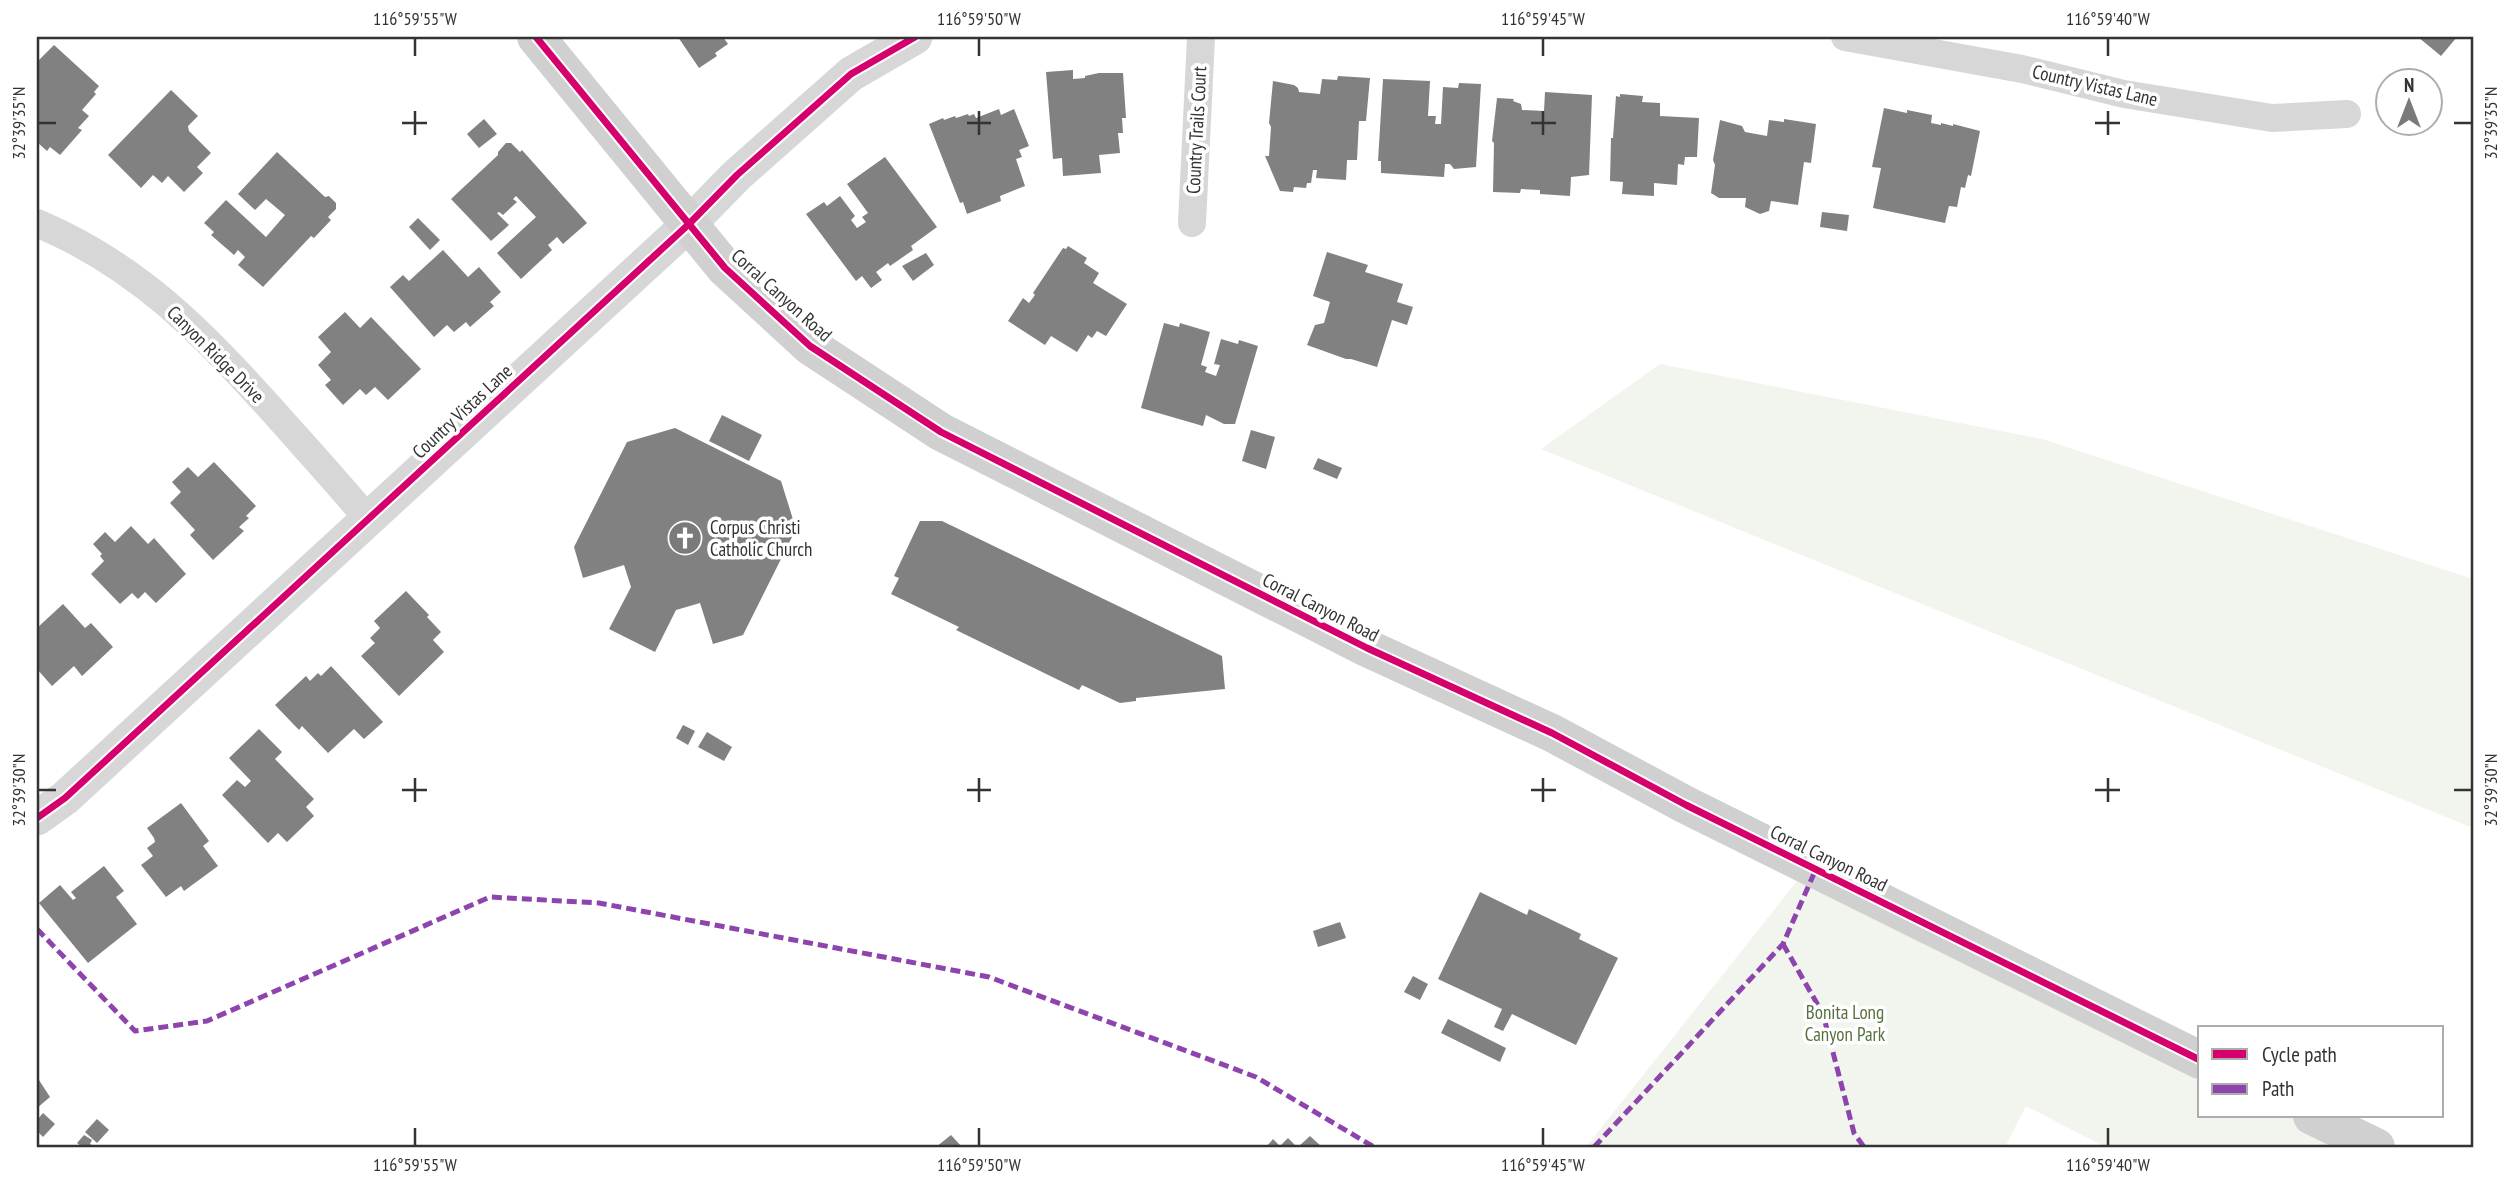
<svg xmlns="http://www.w3.org/2000/svg" width="2510" height="1184" font-family="'PT Sans Narrow',sans-serif">
  <style>
    .green { fill: #f1f5ed }
    .building { fill: #818181 }
    .lines { fill: none; stroke-linecap: round; stroke-linejoin: round }
    .minor { stroke: #d7d7d7; stroke-width: 28 }
    .tertiary { stroke: #d7d7d7; stroke-width: 35 }
    .secondary { stroke: #d0d0d0; stroke-width: 38 }
    .quiet { stroke: #8e44ad; stroke-width: 5; stroke-dasharray: 10 5; stroke-linecap: butt }
    .cycleway-casing { stroke: #fff; stroke-width: 11 }
    .cycleway { stroke: #d6006c; stroke-width: 7 }
    .ticks { fill: none; stroke: #333; stroke-width: 2.5 }
    .labels { text-anchor: middle; dominant-baseline: central; stroke-width: 7; stroke-linejoin: round; paint-order: stroke }
    .street-label { font-size: 19px; fill: #333; stroke: #fff }
    .poi-label { font-size: 19px; fill: #333; stroke: #fff; text-anchor: start }
    .park-label { font-size: 19px; fill: #56703f; stroke: #fff }
    .neatline { fill: none; stroke: #333; stroke-width: 2.5 }
    .ticks-label { font-size: 18px; text-anchor: middle; fill: #333 }
  </style>
  <rect width="100%" height="100%" fill="#fff"/>
  <!-- green -->
  <g class="green">
    <path d="M1660,364L2042,439L2473,579V828L1541,449Z"/>
    <path d="M1809,866L2200,1059V1116H2309L2367,1147H2105L2026,1106L2005,1147H1586Z"/>
  </g>
  <!-- building -->
  <g class="building">
    <path d="M678,37H723L728,44L715,53L717,56L699,68Z"/>
    <path d="M2418,37H2457L2441,56Z"/>
    <path d="M54,45L99,86L94,92L96,94L82,110L89,116L78,128L82,130L60,155L50,147L47,151L37,142V62Z"/>
    <path d="M1073,70V79L1085,78V76L1099,73H1123L1126,118H1122L1123,133H1118L1120,153L1099,155L1101,173L1063,176L1062,158L1053,159L1046,72Z"/>
    <path d="M1338,76L1370,78L1366,121H1359L1357,160H1347L1346,180L1316,178L1317,170H1313L1311,183H1307L1306,188L1294,187L1293,192L1280,191L1265,156H1269L1271,127L1269,123L1273,81L1294,85L1298,88L1299,92L1320,94L1322,79L1337,80Z"/>
    <path d="M1383,79L1430,81L1428,116H1436L1435,124H1441L1443,87L1458,88L1459,83L1481,84L1476,167L1454,169L1450,164H1445L1444,177L1381,173V161H1378Z"/>
    <path d="M171,90L198,116L188,126L189,131L211,153L197,167L203,173L184,192L168,176L162,183L153,175L141,188L108,155Z"/>
    <path d="M1545,92L1592,95L1589,175L1571,177L1570,196L1540,194V190L1521,189L1520,193L1493,192L1494,143L1492,141L1497,98L1514,99L1513,101L1521,104L1522,110L1544,111Z"/>
    <path d="M1620,94L1643,96L1642,102L1660,103V116L1699,118L1697,157H1685L1684,165L1678,164L1677,185L1654,183V196L1622,194L1623,182L1610,181L1611,138H1613L1616,96L1620,97Z"/>
    <path d="M1884,108L1907,113V110L1932,115L1931,123L1941,125V123L1953,126V124L1980,131L1971,176L1968,175L1965,188L1961,187L1957,207L1949,206L1945,223L1873,208L1881,168L1872,167Z"/>
    <path d="M999,109L1001,115L1014,109L1029,146L1019,150L1022,157L1016,159L1025,186L1000,196L1001,201L967,214L963,202L960,203L929,124L943,118L944,120L955,116L956,118L968,114L969,116L974,114L976,118Z"/>
    <path d="M484,119L497,134L479,148L467,134Z"/>
    <path d="M1784,119L1816,124L1811,163L1804,162L1798,205L1771,201L1769,211L1760,214L1745,207L1746,198H1719L1711,193L1715,165L1713,160L1720,120L1742,126L1745,132L1767,136L1769,120L1784,122Z"/>
    <path d="M506,143H511L520,152L522,150L587,223L563,244L557,237L548,245L552,250L521,279L497,253L536,217L516,196L513,199L517,202L503,215L499,212L497,213L509,225L491,241L451,199L498,155V152Z"/>
    <path d="M277,152L325,197L329,196L336,203V209L328,217L331,220L314,238L311,236L263,287L238,265L245,257L238,250L234,255L211,235L214,232L204,223L226,200L266,237L285,215L266,199L255,210L238,194Z"/>
    <path d="M885,157L937,227L911,246L913,250L890,266L888,263L876,272L882,280L871,288L862,276L856,281L806,214L824,202L827,206L840,196L855,216L851,220L857,228L866,222L862,217L868,213L847,184Z"/>
    <path d="M1822,212L1849,215L1847,231L1820,227Z"/>
    <path d="M418,218L440,240L430,250L409,227Z"/>
    <path d="M1068,246L1087,258L1084,263L1099,273L1093,283L1127,304L1106,336L1097,331L1092,338L1088,335L1077,352L1051,336L1045,345L1008,321L1023,298L1029,303L1035,295L1033,293L1063,248L1066,249Z"/>
    <path d="M443,250L468,277L479,267L501,292L490,302L494,306L470,327L466,322L454,332L447,325L434,337L390,287L403,275L409,281Z"/>
    <path d="M1327,252L1368,265L1365,272L1403,284L1397,302L1413,307L1407,325L1392,320L1377,367L1351,359H1346L1307,345L1315,325L1324,323L1330,302L1313,296Z"/>
    <path d="M926,253L934,265L913,281L902,266Z"/>
    <path d="M345,312L360,328L371,317L421,369L388,400L375,387L366,395L360,389L343,405L325,385L331,380L318,365L331,352L318,337Z"/>
    <path d="M1164,323L1179,327L1180,323L1210,332L1201,365L1207,367L1205,372L1216,376L1220,365L1214,364L1221,339L1238,344L1239,340L1258,346L1235,424H1224L1206,415L1203,426L1141,408Z"/>
    <path d="M722,415L762,435L749,461L709,441Z"/>
    <path d="M675,428L781,481L796,529L743,635L713,644L700,603L676,610L655,652L609,629L631,587L624,565L583,578L574,547L627,442Z"/>
    <path d="M1251,430L1275,437L1266,469L1242,461Z"/>
    <path d="M1318,458L1342,468L1337,479L1313,469Z"/>
    <path d="M214,462L256,506L246,516L249,518L239,527L244,531L213,560L190,535L195,530L170,503L181,492L172,482L188,467L198,477Z"/>
    <path d="M920,521H942L1222,656L1225,689L1136,698V701L1120,703L1082,685L1079,690L956,630L959,627L891,594L899,578L894,576Z"/>
    <path d="M131,526L148,544L154,538L186,574L156,603L145,592L138,599L132,593L120,604L91,574L104,561L100,556L102,554L93,544L105,532L115,542Z"/>
    <path d="M406,591L429,615L427,617L441,632L433,640L444,652L399,696L361,656L375,643L370,638L380,628L374,621Z"/>
    <path d="M63,604L85,628L91,623L113,647L82,676L74,666L52,686L37,669V628Z"/>
    <path d="M331,666L383,722L364,739L354,729L328,753L302,726L299,730L275,705L306,676L310,681L318,673L321,676Z"/>
    <path d="M683,725L695,731L688,745L676,738Z"/>
    <path d="M259,729L282,752L275,759L314,799L306,807L314,816L287,842L278,833L268,843L222,795L237,780L245,787L251,781L229,758Z"/>
    <path d="M707,732L732,747L724,761L698,747Z"/>
    <path d="M181,803L209,841L203,846L218,866L184,891L181,886L166,897L141,865L153,856L147,848L155,842L154,838L147,828Z"/>
    <path d="M104,866L124,891L116,897L137,924L88,963L39,903L60,885L73,900L76,898L71,892Z"/>
    <path d="M1480,892L1527,915L1529,909L1581,934L1579,939L1618,958L1576,1045L1512,1014L1503,1031L1494,1027L1502,1009L1438,979Z"/>
    <path d="M1340,922L1346,938L1318,947L1313,931Z"/>
    <path d="M1413,976L1428,984L1420,1000L1404,992Z"/>
    <path d="M1448,1019L1506,1048L1500,1062L1441,1033Z"/>
    <path d="M37,1077L50,1097L37,1108Z"/>
    <path d="M43,1113L55,1124L43,1137L37,1131V1120Z"/>
    <path d="M97,1119L109,1130L97,1143L85,1132Z"/>
    <path d="M84,1135L92,1140L90,1144L96,1147H82L77,1143Z"/>
    <path d="M951,1135L962,1147H936Z"/>
    <path d="M1310,1136L1322,1147H1298Z"/>
    <path d="M1288,1138L1297,1147H1266L1273,1139L1280,1146Z"/>
  </g>
  <g class="lines">
    <!-- minor -->
    <g class="minor">
      <path d="M1845,37L2022,69L2124,94L2272,118L2347,114"/>
      <path d="M37,223C138,266 201,331 273,411C305,447 337,482 368,519"/>
      <path d="M1192,223L1201,37"/>
    </g>
    <!-- tertiary -->
    <path class="tertiary" d="M37,818L65,798L689,224L737,175L851,74L915,37"/>
    <!-- secondary -->
    <g class="secondary">
      <path d="M536,37L725,268L810,346L941,432L1367,648L1552,733L1686,805L2200,1060"/>
      <path d="M2312,1116L2376,1147"/>
    </g>
    <!-- quiet -->
    <g class="quiet">
      <path d="M37,929L135,1031L207,1021L490,897L599,903L989,977L1256,1077L1374,1147"/>
      <path d="M1783,944L1823,1014L1854,1133L1864,1147"/>
      <path d="M1594,1147L1783,944L1816,869"/>
    </g>
    <!-- cycleway casing -->
    <g class="cycleway-casing">
      <g id="cycleway">
        <path d="M536,37L725,268L810,346L941,432L1367,648L1552,733L1686,805L2200,1060"/>
        <path d="M37,818L65,798L689,224L737,175L851,74L915,37"/>
      </g>
    </g>
    <!-- cycleway -->
    <use href="#cycleway" class="cycleway"/>
  </g>
  <!-- ticks -->
  <path class="ticks" d="M415,38V56M979,38V56M1543,38V56M2108,38V56M415,111V135M979,111V135M1543,111V135M2108,111V135M38,123H56M402,123H427M967,123H991M1531,123H1556M2095,123H2120M2454,123H2472M415,778V802M979,778V802M1543,778V802M2108,778V802M38,790H56M402,790H427M967,790H991M1531,790H1556M2095,790H2120M2454,790H2472M415,1128V1146M979,1128V1146M1543,1128V1146M2108,1128V1146"/>
  <!-- icons -->
  <defs>
    <g id="church-disc" transform="scale(1.75)"><circle r="9.5" fill="#7a7a7a" stroke="#fff"/><path d="M-1.2-6h2.4v3.5h3.3v2.4h-3.3V6h-2.4V-.1h-3.3v-2.4h3.3Z" fill="#fff"/></g>
  </defs>
  <g fill-rule="evenodd">
    <use href="#church-disc" x="685" y="538"/>
  </g>
  <g class="labels">
    <!-- street labels -->
    <g class="street-label">
      <text transform="translate(2095 85) rotate(13)">Country Vistas Lane</text>
      <text transform="translate(1196 130) rotate(-87)">Country Trails Court</text>
      <text transform="translate(782 295) rotate(42)">Corral Canyon Road</text>
      <text transform="translate(216 354) rotate(45)">Canyon Ridge Drive</text>
      <text transform="translate(462 411) rotate(-43)">Country Vistas Lane</text>
      <text transform="translate(1321 607) rotate(27)">Corral Canyon Road</text>
      <text transform="translate(1829 858) rotate(26)">Corral Canyon Road</text>
    </g>
    <!-- poi labels -->
    <g class="poi-label">
      <text x="710" y="527">Corpus Christi<tspan x="710" dy="22">Catholic Church</tspan></text>
    </g>
    <!-- park labels -->
    <g class="park-label">
      <text x="1845" y="1012">Bonita Long<tspan x="1845" dy="22">Canyon Park</tspan></text>
    </g>
  </g>
  <!-- border -->
  <rect width="2510" height="1184" fill="none" stroke="#ffffff" stroke-width="77"/>
  <!-- legend -->
  <rect x="2198" y="1026" width="245" height="91" fill="#ffffff" stroke="#adadad" stroke-width="2"/>
  <rect x="2212" y="1049" width="35" height="10" fill="#d6006c" stroke="#adadad" stroke-width="2"/>
  <text x="2262" y="1062" font-size="21" fill="#333333">Cycle path</text>
  <rect x="2212" y="1084" width="35" height="10" fill="#8e44ad" stroke="#adadad" stroke-width="2"/>
  <text x="2262" y="1096" font-size="21" fill="#333333">Path</text>
  <!-- north arrow -->
  <g transform="translate(2409 102)"><circle r="33" fill="#ffffff" stroke="#adadad" stroke-width="2"/>
  <path d="M0-5L12 26L0 18L-12 26Z" fill="#7a7a7a"/>
  <text y="-10" font-size="19" font-weight="bold" text-anchor="middle" fill="#333333">N</text>
  </g>
  <rect x="38" y="38" width="2434" height="1108" class="neatline"/>
  <g class="ticks-label">
    <text x="415" y="25">116°59'55"W</text>
    <text x="979" y="25">116°59'50"W</text>
    <text x="1543" y="25">116°59'45"W</text>
    <text x="2108" y="25">116°59'40"W</text>
    <text transform="translate(19 123) rotate(-90)" y="6">32°39'35"N</text>
    <text transform="translate(2491 123) rotate(-90)" y="6">32°39'35"N</text>
    <text transform="translate(19 790) rotate(-90)" y="6">32°39'30"N</text>
    <text transform="translate(2491 790) rotate(-90)" y="6">32°39'30"N</text>
    <text x="415" y="1171">116°59'55"W</text>
    <text x="979" y="1171">116°59'50"W</text>
    <text x="1543" y="1171">116°59'45"W</text>
    <text x="2108" y="1171">116°59'40"W</text>
  </g>
</svg>
